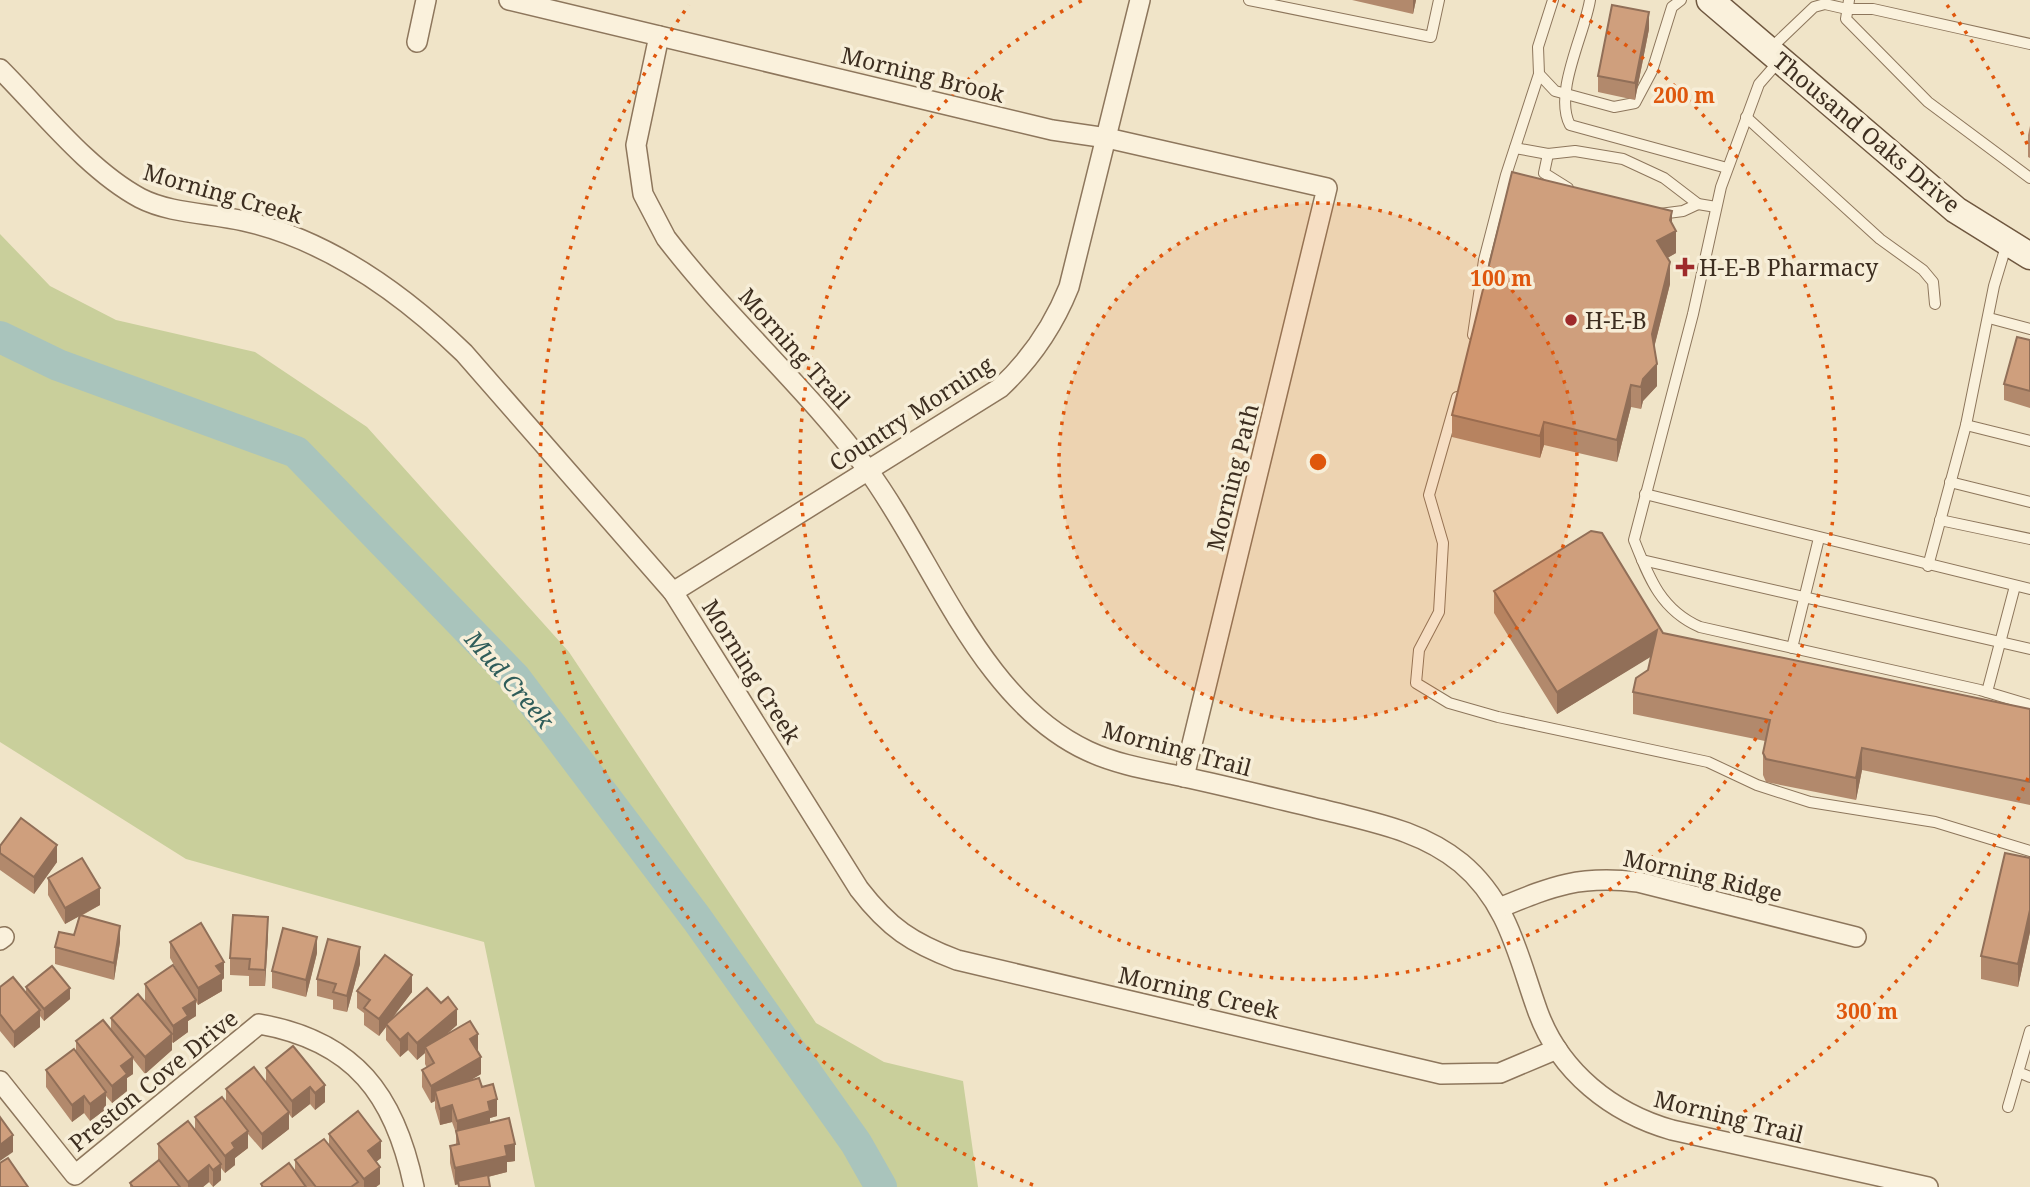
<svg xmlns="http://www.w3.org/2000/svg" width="2030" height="1187" font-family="'Noto Serif',serif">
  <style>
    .green { fill: #c9cf9b }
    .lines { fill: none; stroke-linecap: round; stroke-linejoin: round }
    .river { stroke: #a9c4bc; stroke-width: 32 }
    .lane-casing { stroke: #8d765c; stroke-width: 12 }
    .street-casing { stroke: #8d765c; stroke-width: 22 }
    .secondary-casing { stroke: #6f573f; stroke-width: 29 }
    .lane { stroke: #faf1dc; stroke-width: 10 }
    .street { stroke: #faf1dc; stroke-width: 19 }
    .secondary { stroke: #faf1dc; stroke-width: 26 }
    .wall { fill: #b2896c }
    .shaded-wall { fill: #916f58 }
    .building { fill: #cf9f7d; stroke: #916f58; stroke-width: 2 }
    .ring { fill: none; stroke: #df570d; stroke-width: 3.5; stroke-dasharray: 3.5 7 }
    .poi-dot { fill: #9e2a2b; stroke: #f7eed8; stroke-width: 2.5 }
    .labels { text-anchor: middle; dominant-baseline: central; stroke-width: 7; stroke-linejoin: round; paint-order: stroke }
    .street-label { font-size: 23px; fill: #3d2e20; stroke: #f7eed8 }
    .poi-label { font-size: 23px; fill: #3d2e20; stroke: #f7eed8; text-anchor: start }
    .water-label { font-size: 24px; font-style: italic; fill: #2f5d5a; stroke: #f7eed8 }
    .centre { fill: #df570d; stroke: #f7eed8; stroke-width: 3.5 }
    .ring-label { font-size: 21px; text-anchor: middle; font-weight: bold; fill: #df570d; stroke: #f7eed8; stroke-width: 7; stroke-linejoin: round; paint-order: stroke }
  </style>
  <rect width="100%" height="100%" fill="#f0e4c8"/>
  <!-- green -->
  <path class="green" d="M0,234L50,286L116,320L255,352L367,427L569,652L816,1023L884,1062L963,1081L978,1187H535L484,942L186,859L0,742Z"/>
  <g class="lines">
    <!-- river -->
    <path class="river" d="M0,337L58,365L296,452L515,678L697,919L856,1143L881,1187"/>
    <!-- lane casing -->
    <g class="lane-casing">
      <g id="lane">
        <path d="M1249,0L1431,37L1439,0"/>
        <path d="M1553,0L1538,47L1539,74L1555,91L1614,107L1635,103L1652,71L1672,7L1681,0"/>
        <path d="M1590,0C1585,33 1553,93 1570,125L1727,168"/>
        <path d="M1849,0L1846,19L1928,102L2030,178"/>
        <path d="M1770,49L1814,7L1825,4L1847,9H1873L2030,44"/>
        <path d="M1780,60L1759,84L1721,187L1693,314L1634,540C1649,578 1661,610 1700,627L1980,690L2030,705"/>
        <path d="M1746,117L1880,239L1923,270L1933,282L1935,304"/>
        <path d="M1515,148L1548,154L1575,151L1623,159L1664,178L1698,204L1716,207"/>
        <path d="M1548,154L1544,173L1568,188"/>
        <path d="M1660,214L1683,211L1698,204"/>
        <path d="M1989,318L2030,329"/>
        <path d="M1473,335L1484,260L1506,175L1539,74"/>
        <path d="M1457,397L1429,495L1443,543L1439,612L1419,650L1416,683L1449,703L1498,717L1708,762L1757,785L1810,802L1935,822L2030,851"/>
        <path d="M1966,425L2030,441"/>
        <path d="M1950,482L2030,502"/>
        <path d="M1645,494L2030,589"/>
        <path d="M1940,520L2030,539"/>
        <path d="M1642,560L2030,649"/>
        <path d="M1928,566L1966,425L1994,286L2007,243"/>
        <path d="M1792,648L1819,538"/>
        <path d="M1987,692L2015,586"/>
        <path d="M2018,1072L2030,1077"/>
        <path d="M2008,1107L2030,1031"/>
      </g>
    </g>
    <!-- street casing -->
    <g class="street-casing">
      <g id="street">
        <path d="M509,0L1052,130L1107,138L1327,188L1184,777"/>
        <path d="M659,36L636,145L643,194L666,238C728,319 806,387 867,469C934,560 980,701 1088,751C1118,765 1151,770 1184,777C1235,788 1286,801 1337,813C1381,824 1424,833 1461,863C1509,903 1518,957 1538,1012C1560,1072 1612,1113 1672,1130L1928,1187"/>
        <path d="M417,42L426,0"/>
        <path d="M0,69C42,111 88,170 140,198C171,214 210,213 244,221C328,240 403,294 464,353L673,592L859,889C889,928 912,943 957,960L1441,1074L1500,1073L1557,1049"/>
        <path d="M673,592L1000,388C1031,359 1053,327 1069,287L1140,0"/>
        <path d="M1499,908C1553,886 1579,875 1638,882L1856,937"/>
        <path d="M0,940L4,937"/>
        <path d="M0,1081L75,1175L259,1024C355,1041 395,1095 414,1187"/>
      </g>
    </g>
    <!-- secondary casing -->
    <g class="secondary-casing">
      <path id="secondary" d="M1710,0L1956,210L2030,256"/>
    </g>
    <!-- lane -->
    <use href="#lane" class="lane"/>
    <!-- street -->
    <use href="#street" class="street"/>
    <!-- secondary -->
    <use href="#secondary" class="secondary"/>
  </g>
  <!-- wall -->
  <g class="wall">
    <path d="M1352,0H1416L1413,14Z"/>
    <path d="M1649,29L1635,100L1598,92V76Z"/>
    <path d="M2030,126V158L2028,157V135Z"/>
    <path d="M1672,224L1676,253L1667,258L1670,284L1654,347L1657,386L1643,401L1641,409L1631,407L1617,462L1544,445L1540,458L1452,437V415Z"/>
    <path d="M2030,340V408L2004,400V384Z"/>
    <path d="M1494,591L1663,633L2030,709V805L1862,770L1856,800L1766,782L1763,775V753L1765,741L1633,714V692L1648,670L1651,656L1557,714L1494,613Z"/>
    <path d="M0,846L57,862L34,894L0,870Z"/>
    <path d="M2030,858V932L2018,987L1981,979V956Z"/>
    <path d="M48,878L100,905L81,916L120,942L114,980L55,964V947L74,935L79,916L65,924L48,895Z"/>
    <path d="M268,934L265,986H249V976L230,975V958Z"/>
    <path d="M170,942L224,978L222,980V991L198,1005L196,1002V1016L188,1021V1032L173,1043L172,1042V1050L145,1074L133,1059V1074L127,1078V1091L112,1103L106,1096V1109L90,1121L84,1113L72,1122L46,1087V1070L76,1051V1041L111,1030V1018L149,1007L145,1001V984H185L170,958Z"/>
    <path d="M317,953L306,997L272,988V971Z"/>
    <path d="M360,964L347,1012L333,1009V1000L317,996V979Z"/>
    <path d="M0,987L26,993V987L70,999L44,1021L40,1016V1027L14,1048L0,1031Z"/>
    <path d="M357,991L412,992L393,1017L457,1025L446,1035L477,1051L481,1074L471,1080L482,1087L497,1116L490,1118V1122L515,1161L507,1162V1172L488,1177L490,1187H458V1184L455,1185L450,1163V1146L456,1145V1133L452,1122L440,1125L435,1108V1101L431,1103L422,1087V1070L427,1068L425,1064V1053L417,1060L408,1050L400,1057L386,1040V1027L379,1036L364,1025V1013L357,1008Z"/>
    <path d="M293,1046L325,1102L315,1110L310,1104L292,1118L289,1114V1129L262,1150L248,1134V1148L235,1158V1165L225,1173L221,1168V1180L213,1187L209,1182L203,1187H130V1183L158,1161V1144L195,1130V1117L226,1102V1089L266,1082V1068Z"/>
    <path d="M329,1134L381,1158L376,1162L380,1184L376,1187H261V1184L295,1173V1160L329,1145Z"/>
  </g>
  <!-- shaded-wall -->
  <g class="shaded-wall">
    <path d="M1413,0H1416L1413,14Z"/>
    <path d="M1649,12V29L1635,100V83Z"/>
    <path d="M1672,211V233L1676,231V253L1657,264V241L1670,220Z"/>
    <path d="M1670,262V284L1652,356V334Z"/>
    <path d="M1657,364V386L1643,401L1641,409V387L1643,379Z"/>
    <path d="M1631,385V407L1617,462V440Z"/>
    <path d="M1544,422V445L1540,458V436Z"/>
    <path d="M1657,630V653L1557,714V692Z"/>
    <path d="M1862,748V770L1856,800V778Z"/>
    <path d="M57,845V862L34,894V877Z"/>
    <path d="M100,888V905L65,924V908Z"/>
    <path d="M2030,910V932L2018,987V964Z"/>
    <path d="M268,917V934L265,986V970Z"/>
    <path d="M120,926V942L114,980V963Z"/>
    <path d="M317,937V953L306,997V980Z"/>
    <path d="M360,947V964L347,1012V996Z"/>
    <path d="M224,962V978L222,980V991L198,1005V988L216,966Z"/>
    <path d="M412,975V992L387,1025L386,1024V1027L379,1036V1019Z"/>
    <path d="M70,988V999L44,1021V1009Z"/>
    <path d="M196,1000V1016L188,1021V1032L173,1043V1026L183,1008Z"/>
    <path d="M457,1009V1025L427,1051L425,1047V1053L417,1060V1043Z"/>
    <path d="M40,1010V1027L14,1048V1032Z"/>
    <path d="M408,1033V1050L400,1057V1040Z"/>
    <path d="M172,1034V1050L145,1074V1057Z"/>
    <path d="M478,1034V1051L470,1039Z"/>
    <path d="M133,1057V1074L127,1078V1091L112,1103V1086L121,1066Z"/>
    <path d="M481,1057V1074L437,1100L435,1091V1101L431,1103V1086Z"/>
    <path d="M325,1085V1102L315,1110V1093Z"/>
    <path d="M310,1087V1104L292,1118V1101Z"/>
    <path d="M106,1092V1109L90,1121V1104Z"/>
    <path d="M84,1096V1113L72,1122V1105Z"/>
    <path d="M497,1099V1116L490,1118V1127L457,1138V1121L488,1102Z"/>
    <path d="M452,1105V1122L440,1125V1109Z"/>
    <path d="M289,1112V1129L262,1150V1134Z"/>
    <path d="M248,1131V1148L235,1158V1165L225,1173V1156L232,1143Z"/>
    <path d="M13,1135V1152L0,1161V1145Z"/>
    <path d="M381,1141V1158L368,1168V1151Z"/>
    <path d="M515,1144V1161L507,1162V1172L455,1185V1168L505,1146Z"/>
    <path d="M221,1164V1180L213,1187V1170Z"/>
    <path d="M209,1165V1182L203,1187H188V1182Z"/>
    <path d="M380,1167V1184L376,1187H364V1179Z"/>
  </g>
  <!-- building -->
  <g class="building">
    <path d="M1612,5L1649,12L1635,83L1598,76Z"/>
    <path d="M1512,172L1672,211L1670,220L1676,231L1657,241L1670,262L1652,334L1657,364L1643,379L1641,387L1631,385L1617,440L1544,422L1540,436L1452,415Z"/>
    <path d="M2017,337L2030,340V391L2004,384Z"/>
    <path d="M1591,531L1602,533L1663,633L2030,709V782L1862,748L1856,778L1766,759L1763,753L1770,720L1633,692L1636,678L1648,670L1657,630L1557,692L1494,591Z"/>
    <path d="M21,818L57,845L34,877L0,853V846Z"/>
    <path d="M2005,853L2030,858V910L2018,964L1981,956Z"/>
    <path d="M82,858L100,888L65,908L48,878Z"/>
    <path d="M80,915L120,926L114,963L55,947L59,932L74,935Z"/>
    <path d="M233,915L268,917L265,970L249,969L250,959L230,958Z"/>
    <path d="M201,923L224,962L216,966L222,974L198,988L170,942Z"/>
    <path d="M283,928L317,937L306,980L272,971Z"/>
    <path d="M328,939L360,947L347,996L333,992L336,984L317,979Z"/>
    <path d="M385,955L412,975L379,1019L364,1008L370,1000L357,991Z"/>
    <path d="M173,965L196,1000L183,1008L188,1016L173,1026L145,984Z"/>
    <path d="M52,966L70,988L44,1009L26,987Z"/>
    <path d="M13,977L40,1010L14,1032L0,1014V987Z"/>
    <path d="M427,988L441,1003L448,997L457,1009L417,1043L408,1033L400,1040L386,1024Z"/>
    <path d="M138,994L172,1034L145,1057L111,1018Z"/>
    <path d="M103,1020L133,1057L121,1066L127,1074L112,1086L76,1041Z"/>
    <path d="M470,1021L478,1034L470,1039L481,1057L431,1086L422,1070L434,1063L425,1047Z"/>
    <path d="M293,1046L325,1085L315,1093L310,1087L292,1101L266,1068Z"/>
    <path d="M74,1049L106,1092L90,1104L84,1096L72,1105L46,1070Z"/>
    <path d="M254,1067L289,1112L262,1134L226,1089Z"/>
    <path d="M479,1078L482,1087L493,1084L497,1099L488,1102L490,1111L457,1121L452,1105L440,1109L435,1091Z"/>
    <path d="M222,1097L248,1131L232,1143L235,1148L225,1156L195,1117Z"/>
    <path d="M358,1111L381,1141L368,1151L380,1167L364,1179L329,1134Z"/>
    <path d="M0,1117L13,1135L0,1145Z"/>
    <path d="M509,1118L515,1144L505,1146L507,1156L455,1168L450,1146L459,1144L456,1131Z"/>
    <path d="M188,1121L221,1164L213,1170L209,1165L188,1182L158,1144Z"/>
    <path d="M324,1139L358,1182L351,1187H316L295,1160Z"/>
    <path d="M8,1158L28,1187H0V1163Z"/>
    <path d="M159,1160L180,1187H133L130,1183Z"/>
    <path d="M289,1163L306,1187H263L261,1184Z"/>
    <path d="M488,1175L490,1187H459L458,1181Z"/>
  </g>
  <!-- distance rings -->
  <circle cx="1318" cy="462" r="259" fill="#df570d" fill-opacity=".12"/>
  <g class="ring">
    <circle cx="1318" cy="462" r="259"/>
    <path d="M1553 0A518 518 0 1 1 1083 0"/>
    <path d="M2028 778A777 777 0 0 1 1603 1185M1033 1185A777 777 0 0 1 689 5M1947 5A777 777 0 0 1 2028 146"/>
  </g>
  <!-- markers -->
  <g class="poi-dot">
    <path d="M1681.5 256.5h7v7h7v7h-7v7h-7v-7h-7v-7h7z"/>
    <circle cx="1571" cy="320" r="7"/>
  </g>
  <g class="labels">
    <!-- street labels -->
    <g class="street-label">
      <text transform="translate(923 74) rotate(14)">Morning Brook</text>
      <text transform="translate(1867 132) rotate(40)">Thousand Oaks Drive</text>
      <text transform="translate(223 193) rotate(16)">Morning Creek</text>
      <text transform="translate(795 348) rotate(48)">Morning Trail</text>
      <text transform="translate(911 413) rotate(-33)">Country Morning</text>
      <text transform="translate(1232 477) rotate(-76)">Morning Path</text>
      <text transform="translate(752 671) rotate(58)">Morning Creek</text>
      <text transform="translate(1177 748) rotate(15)">Morning Trail</text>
      <text transform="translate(1703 875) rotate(13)">Morning Ridge</text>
      <text transform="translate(1199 992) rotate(13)">Morning Creek</text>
      <text transform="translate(153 1080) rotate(-39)">Preston Cove Drive</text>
      <text transform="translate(1729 1116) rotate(14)">Morning Trail</text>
    </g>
    <!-- poi labels -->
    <g class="poi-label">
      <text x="1699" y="267">H-E-B Pharmacy</text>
      <text x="1585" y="320">H-E-B</text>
    </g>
    <!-- water labels -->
    <g class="water-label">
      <text transform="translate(510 679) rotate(49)">Mud Creek</text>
    </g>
  </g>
  <circle cx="1318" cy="462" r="10" class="centre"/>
  <g class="ring-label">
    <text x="1684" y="103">200 m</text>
    <text x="1501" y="286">100 m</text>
    <text x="1867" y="1019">300 m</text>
  </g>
</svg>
